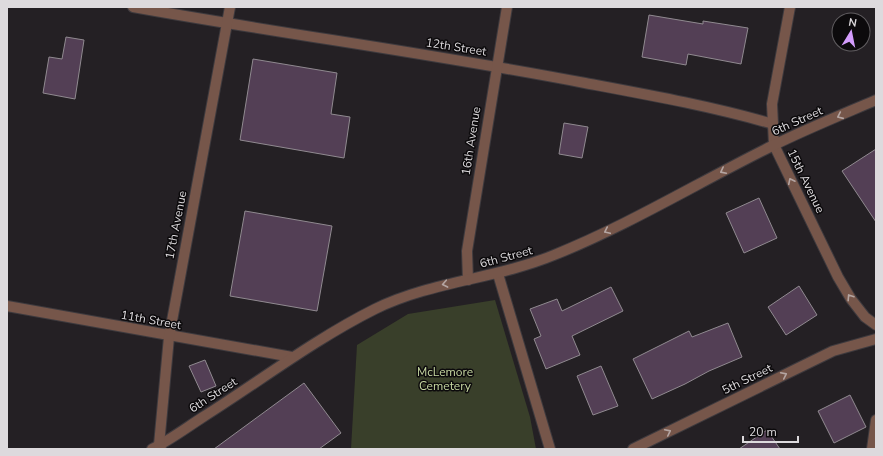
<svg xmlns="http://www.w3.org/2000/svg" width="883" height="456" font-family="'Nunito Sans',sans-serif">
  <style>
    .green { fill: #393f2a }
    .building { fill: #533f55; stroke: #908a90 }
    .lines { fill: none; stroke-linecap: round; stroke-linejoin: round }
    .minor-casing { stroke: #3e3a3e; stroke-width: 12 }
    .minor { stroke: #76564a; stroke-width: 10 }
    .oneway { stroke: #b4a5a2 }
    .labels { text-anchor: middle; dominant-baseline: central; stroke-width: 3; stroke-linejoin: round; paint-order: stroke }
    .street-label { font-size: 12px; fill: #dddadd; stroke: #0c0a0c }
    .park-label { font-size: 12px; fill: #c7d8a2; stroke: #0c0a0c }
  </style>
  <rect width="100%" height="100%" fill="#242024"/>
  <!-- green -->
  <path class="green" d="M495,300L530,417L536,449H351L357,345L408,314Z"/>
  <!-- building -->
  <g class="building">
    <path d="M649,15L703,24V21L748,28L741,64L688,54L686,65L642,57Z"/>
    <path d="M66,37L84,40L75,99L43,93L49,57L62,59Z"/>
    <path d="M253,59L337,73L331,114L350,117L344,158L240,140Z"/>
    <path d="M564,123L588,127L582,158L559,154Z"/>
    <path d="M876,149V222L842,171Z"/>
    <path d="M759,198L777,238L744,253L726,213Z"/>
    <path d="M245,211L332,226L317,311L230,296Z"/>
    <path d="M799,286L817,315L786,335L768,307Z"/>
    <path d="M611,287L623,311L572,336L580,355L546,369L534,339L541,336L530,309L557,299L562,311Z"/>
    <path d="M728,323L742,357L709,371L685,384L652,399L633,359L689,331L692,337Z"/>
    <path d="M205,360L216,386L201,392L189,366Z"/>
    <path d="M601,366L618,406L593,415L577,376Z"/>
    <path d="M304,383L341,433L319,449H214Z"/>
    <path d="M850,395L866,427L834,443L818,411Z"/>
    <path d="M767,430L780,449H739Z"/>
  </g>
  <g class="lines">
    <!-- minor casing -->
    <g class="minor-casing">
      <g id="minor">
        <path d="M133,7C283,34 435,54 585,83C649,95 710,106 773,124"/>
        <path d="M790,7L772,104L774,145L838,277L851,299L865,317L876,325"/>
        <path d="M498,274L550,449"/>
        <path d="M468,280L467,251L507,7"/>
        <path d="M7,306L292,357"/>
        <path d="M152,449C170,440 186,428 203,417C260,381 315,339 375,309C432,281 496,279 554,255C629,225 699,182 772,146C806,129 841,115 876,100"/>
        <path d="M161,449L159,445L169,337L230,7"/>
        <path d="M633,449L833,351L876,339"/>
        <path d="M872,449L876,420"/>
      </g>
    </g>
    <!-- minor -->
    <use href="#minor" class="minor"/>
  </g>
  <!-- one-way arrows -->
  <defs><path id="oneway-chevron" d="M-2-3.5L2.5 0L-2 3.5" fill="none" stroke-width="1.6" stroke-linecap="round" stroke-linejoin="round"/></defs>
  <g class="oneway">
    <use href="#oneway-chevron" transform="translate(840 116) rotate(156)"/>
    <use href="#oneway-chevron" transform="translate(723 171) rotate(153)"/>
    <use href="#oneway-chevron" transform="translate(791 181) rotate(-116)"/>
    <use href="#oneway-chevron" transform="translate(607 231) rotate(155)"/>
    <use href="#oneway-chevron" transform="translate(445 284) rotate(169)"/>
    <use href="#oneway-chevron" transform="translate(850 297) rotate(-123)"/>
    <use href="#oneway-chevron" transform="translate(784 375) rotate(-26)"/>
    <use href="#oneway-chevron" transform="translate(668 432) rotate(-26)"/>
  </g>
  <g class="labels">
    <!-- street labels -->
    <g class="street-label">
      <text transform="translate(456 47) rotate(9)">12th Street</text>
      <text transform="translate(797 121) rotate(-24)">6th Street</text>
      <text transform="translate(471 141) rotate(-81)">16th Avenue</text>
      <text transform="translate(806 181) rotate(64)">15th Avenue</text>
      <text transform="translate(176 225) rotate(-79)">17th Avenue</text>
      <text transform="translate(506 257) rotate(-15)">6th Street</text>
      <text transform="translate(151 320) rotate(10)">11th Street</text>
      <text transform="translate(747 379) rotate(-26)">5th Street</text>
      <text transform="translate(213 395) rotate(-33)">6th Street</text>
    </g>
    <!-- park labels -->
    <g class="park-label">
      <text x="445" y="372">McLemore<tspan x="445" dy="14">Cemetery</tspan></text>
    </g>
  </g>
  <!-- border -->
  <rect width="883" height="456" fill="none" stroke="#dddadd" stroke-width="16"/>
  <!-- north arrow -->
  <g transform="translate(851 32) rotate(10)"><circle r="19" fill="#0c0a0c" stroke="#605d60"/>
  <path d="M0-3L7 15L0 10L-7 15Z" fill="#d39cfc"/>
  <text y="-6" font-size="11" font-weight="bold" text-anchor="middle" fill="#dddadd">N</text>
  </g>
  <!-- scale -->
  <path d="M743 436v6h55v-6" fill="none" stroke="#dddadd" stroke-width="2"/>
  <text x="749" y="436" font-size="12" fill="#dddadd" stroke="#0c0a0c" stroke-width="3" paint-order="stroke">20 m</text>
</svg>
